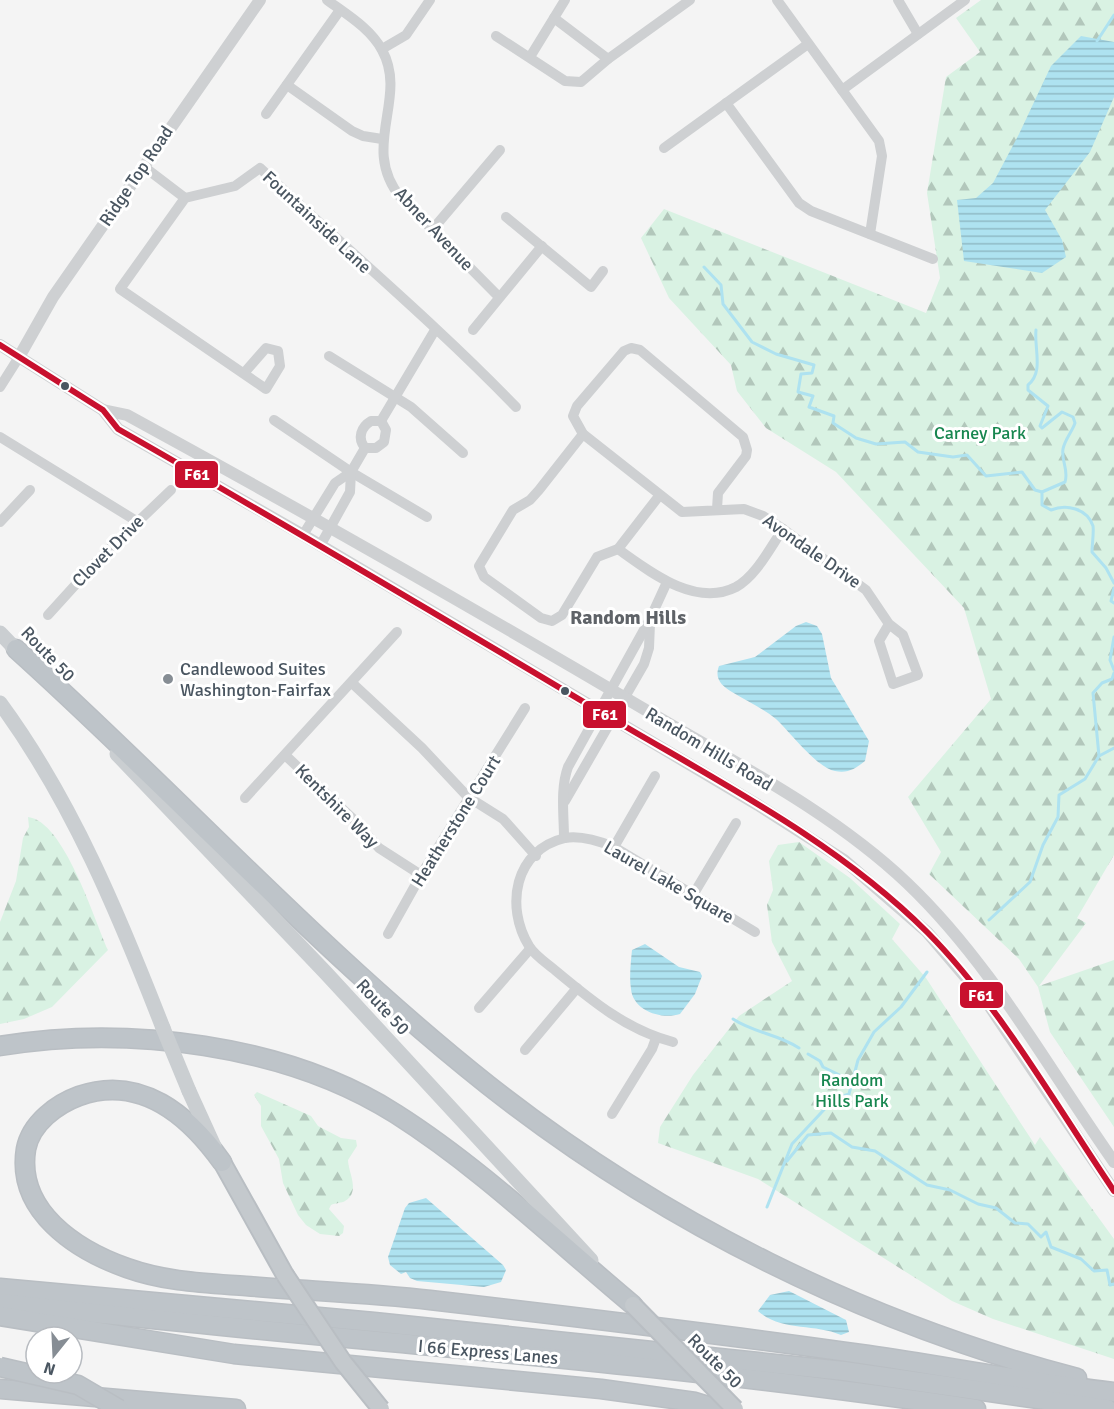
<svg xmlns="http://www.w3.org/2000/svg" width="1114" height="1409" font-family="Signika,sans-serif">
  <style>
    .forest { fill: url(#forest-firs) }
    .water { fill: url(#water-rules) }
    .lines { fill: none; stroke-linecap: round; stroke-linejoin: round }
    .stream { stroke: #aee2f0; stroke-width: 3 }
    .trunk-casing { stroke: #b9bec3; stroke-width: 20 }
    .motorway-casing { stroke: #b9bec3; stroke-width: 21 }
    .minor { stroke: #ced0d2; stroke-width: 10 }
    .tertiary { stroke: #ced0d2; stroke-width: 12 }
    .primary { stroke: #caced1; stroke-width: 15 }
    .trunk { stroke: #c4c9cd; stroke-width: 16 }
    .motorway { stroke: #bec4c9; stroke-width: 18 }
    .trunk-bridge-casing { stroke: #b9bec3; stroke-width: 20; stroke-linecap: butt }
    .motorway-bridge-casing { stroke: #b9bec3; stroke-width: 21; stroke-linecap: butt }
    .primary-bridge { stroke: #caced1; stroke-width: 15 }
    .trunk-bridge { stroke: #c4c9cd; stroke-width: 16 }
    .motorway-bridge { stroke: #bec4c9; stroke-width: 18 }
    .bus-1-casing { stroke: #fff; stroke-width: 10 }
    .bus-1 { stroke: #c8102e; stroke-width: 6 }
    .bus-dot { fill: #4a5661; stroke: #fff; stroke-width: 2 }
    .poi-dot { fill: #868d94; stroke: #fff; stroke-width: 2 }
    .labels { text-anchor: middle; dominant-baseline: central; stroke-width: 6; stroke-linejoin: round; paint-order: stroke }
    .street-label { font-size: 18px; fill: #4a5661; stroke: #fff }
    .park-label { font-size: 18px; fill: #17864f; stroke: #fff }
    .poi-label { font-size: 18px; fill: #4a5661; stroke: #fff; text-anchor: start }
    .neighbourhood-label { font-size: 20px; font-weight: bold; fill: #5f6368; stroke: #fff }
    .line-badge { stroke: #fff; stroke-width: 2 }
    .badge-label { font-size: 16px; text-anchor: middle; font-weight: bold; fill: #fff }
  </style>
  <defs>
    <pattern id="forest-firs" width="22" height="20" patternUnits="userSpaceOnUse" patternTransform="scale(1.5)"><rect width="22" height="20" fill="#d9f2e3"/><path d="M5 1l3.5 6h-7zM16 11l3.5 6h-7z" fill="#b2c7bb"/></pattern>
    <pattern id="water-rules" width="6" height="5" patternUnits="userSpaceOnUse" patternTransform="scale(1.5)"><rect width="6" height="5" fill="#aee2f0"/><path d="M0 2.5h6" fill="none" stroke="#90bac6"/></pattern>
  </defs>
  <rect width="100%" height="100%" fill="#f4f4f4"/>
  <!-- forest -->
  <g class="forest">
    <path d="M981,0H1114V855L1077,918L1086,923L1039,986L1114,960V1127L1050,1032L1038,987L1019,959L929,874L941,852L908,797L991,699L964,608L836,472L766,428L737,391L731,365L669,298L641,238L664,209L926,313L940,278L927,193L946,77L980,52L956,18Z"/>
    <path d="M28,817C64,821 94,919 108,950L52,1007L24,1019L0,1024V922L16,881L23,838L29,827Z"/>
    <path d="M799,842L850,878L900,924L892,939L926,978L1035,1145L1040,1137L1114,1239V1359L993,1319L952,1301L758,1179L658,1143L660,1127L693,1075L739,1016L792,981L772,942L767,905L773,890L769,861L778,845Z"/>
    <path d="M257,1092L311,1116L318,1126L341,1138L356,1140L357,1146L348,1160C348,1172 361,1192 345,1201C342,1203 335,1203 331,1205L329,1209L344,1226L343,1233L339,1236L320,1234L306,1225L298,1215L283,1183L279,1159L261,1126V1106L254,1095Z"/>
  </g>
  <!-- water -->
  <g class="water">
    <path d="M1081,36L1114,42V97L1090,152L1045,210L1062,240L1066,257L1042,273L964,261L957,200L976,198L993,183L1019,134L1051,66Z"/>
    <path d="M806,622L817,626L822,634L831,678L869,741L865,761C856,768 848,774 835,771C817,768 790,732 776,719C762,708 747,701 732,692C722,686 714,679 719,666L755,657L796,626Z"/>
    <path d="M645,944L679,967L700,972L702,976L695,994L680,1014C662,1020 633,1011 631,989C629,977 631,961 632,950Z"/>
    <path d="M426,1198L503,1265L506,1270L501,1282L484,1287L417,1281L410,1278L406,1272L401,1274L390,1265L388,1257L405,1208L409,1203Z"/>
    <path d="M789,1291L846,1320L849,1332L841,1335C814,1323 782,1332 758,1311L770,1295Z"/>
  </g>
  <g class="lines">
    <!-- stream -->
    <g class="stream">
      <path d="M1097,41L1114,15"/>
      <path d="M704,267L721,285L723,304L752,342L776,354L814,365L812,373L801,374L798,392L813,396L809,407L834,416L833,423L856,438L876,444L905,442L918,452L953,457L967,455L986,476L1022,472L1035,490L1042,492"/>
      <path d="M1036,330C1034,349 1044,372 1028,385V390L1048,406L1040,426L1042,428L1062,412L1073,417L1075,423C1072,432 1065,439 1063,449C1061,461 1069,470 1065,482L1042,492V505L1051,510C1066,504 1087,508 1093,526C1094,533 1092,544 1092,552L1106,568L1114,583"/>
      <path d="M1114,588L1111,601L1114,603"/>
      <path d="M1114,637L1110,660L1114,670"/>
      <path d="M1099,756L1093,693L1102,683L1112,679L1114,673"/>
      <path d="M989,920L1030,882L1043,845L1058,817L1059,795L1085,779L1099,756L1114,748"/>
      <path d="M733,1019C754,1033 778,1034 799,1048"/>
      <path d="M808,1054L820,1061L823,1067L854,1082"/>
      <path d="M787,1161L808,1135L831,1133L852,1147L875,1151L927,1185L950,1190L978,1204L996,1208L1015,1223L1028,1224L1041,1237L1046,1232L1051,1247L1081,1259L1094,1271L1107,1270L1110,1285L1114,1284"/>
      <path d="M767,1207L792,1144L834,1099L849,1094L858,1060L874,1032L901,1007L927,972"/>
    </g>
    <!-- trunk casing -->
    <g class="trunk-casing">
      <path id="trunk" d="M222,1162L285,1275"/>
    </g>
    <!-- motorway casing -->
    <g class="motorway-casing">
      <g id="motorway">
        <path d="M16,649C175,792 320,952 488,1085C662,1222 863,1322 1077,1378"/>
        <path d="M0,1046C127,1025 286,1044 396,1114C481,1168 555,1240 633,1305"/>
        <path d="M222,1162C189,1116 141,1074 79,1096C57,1104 31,1123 26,1149C16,1211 76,1250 127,1268C166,1282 205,1283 246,1286C307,1291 369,1293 430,1300C577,1317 722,1334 868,1355C950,1367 1032,1383 1114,1392"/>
        <path d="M0,1288L374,1322L844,1371L1107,1409"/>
        <path d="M0,1303C325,1340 652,1360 976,1409"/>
        <path d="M0,1316L234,1354L601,1389L695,1402L718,1409"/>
        <path d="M0,1389L236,1409"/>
      </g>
    </g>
    <!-- minor -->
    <g class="minor">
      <path d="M327,0C346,14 370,28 382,50C409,99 359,147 401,198L499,297"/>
      <path d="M777,0L879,141L882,156L870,234"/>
      <path d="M898,0L918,34"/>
      <path d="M554,18L608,59"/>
      <path d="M496,36L565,81L581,82L608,59L690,0"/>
      <path d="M382,49L406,35L430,0"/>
      <path d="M530,57L565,0"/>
      <path d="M287,85L352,131L363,136L382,139"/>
      <path d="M842,90L965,0"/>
      <path d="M726,103L799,203L811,211L933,259"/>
      <path d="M266,114L340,10"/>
      <path d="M664,148L808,44"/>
      <path d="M143,166L185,198"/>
      <path d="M506,217L591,287L603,271"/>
      <path d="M432,230L500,150"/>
      <path d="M473,330L542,246"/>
      <path d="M329,356L411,407L463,453"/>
      <path d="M244,373L266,348L278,351L280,366L266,389L120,289L185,198L235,186L260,168C345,248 435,323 516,407"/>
      <path d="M0,387L19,357"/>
      <path d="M274,420L351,472L427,517"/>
      <path d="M381,421L435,330"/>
      <path d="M583,434L539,490L530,500L513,510L479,566L484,577L541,618L552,621L562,615L597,557L618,549L659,496"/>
      <path d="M0,437L138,522"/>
      <path d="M365,448H376L384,442L386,430L381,421"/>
      <path d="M365,448C357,438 361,427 371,421H381"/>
      <path d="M717,509L718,493L746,456L747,450L743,437L640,350L631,348L624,351L577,406L573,416L583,434L682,512L744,509L763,516L783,529L866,590L889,624L903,635L918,675L893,684L879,641L889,624"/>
      <path d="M0,522L30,490"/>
      <path d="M303,535L335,483L351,472"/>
      <path d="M320,546L350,492L351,472L365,448"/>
      <path d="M618,549C649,571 695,608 736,587C756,576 770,548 783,529"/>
      <path d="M48,615L97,561L171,490"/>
      <path d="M352,683L422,748L468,797L503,819L536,856"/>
      <path d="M285,755L353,819L379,848L421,875"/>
      <path d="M245,798L397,632"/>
      <path d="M565,801L644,664L649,648L650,623"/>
      <path d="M564,838C564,815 560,789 568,767L650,619L667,582"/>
      <path d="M614,847L655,776"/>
      <path d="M693,895L736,823"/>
      <path d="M388,934L421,875L525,708"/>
      <path d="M479,1008L530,949"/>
      <path d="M673,1042C627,1030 592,1001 556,971C548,964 535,956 529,946C505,907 514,850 565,838C581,835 599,841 614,847L755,932"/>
      <path d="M525,1050L577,988"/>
      <path d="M612,1114L652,1049L656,1038"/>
    </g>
    <!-- tertiary -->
    <g class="tertiary">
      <path d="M0,345L103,410L118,429L303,535L758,805L844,860L927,932L986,1001L1114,1191"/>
      <path d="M19,357L53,297L260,0"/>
      <path d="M103,410L127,415C301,510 473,608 644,709C733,762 831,811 907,883C992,964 1047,1067 1114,1162"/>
    </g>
    <!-- primary -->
    <g class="primary">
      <path d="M0,633L23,657"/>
      <path d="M0,703C72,801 119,915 163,1028"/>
      <path d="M117,754L325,972L591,1260"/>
      <path d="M189,1091L214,1146"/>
    </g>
    <!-- trunk -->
    <use href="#trunk" class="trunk"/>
    <!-- motorway -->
    <use href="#motorway" class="motorway"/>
    <!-- trunk-bridge casing -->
    <g class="trunk-bridge-casing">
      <g id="trunk-bridge">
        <path d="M285,1275L343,1362L381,1409"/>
        <path d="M633,1305L735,1409"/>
      </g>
    </g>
    <!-- motorway-bridge casing -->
    <g class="motorway-bridge-casing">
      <path id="motorway-bridge" d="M0,1367L78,1385L119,1409"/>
    </g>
    <!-- primary-bridge -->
    <path class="primary-bridge" d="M163,1028L189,1091"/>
    <!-- trunk-bridge -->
    <use href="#trunk-bridge" class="trunk-bridge"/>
    <!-- motorway-bridge -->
    <use href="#motorway-bridge" class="motorway-bridge"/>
    <!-- bus-1 casing -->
    <g class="bus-1-casing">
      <path id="bus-1" d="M0,345L103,410L118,429C281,522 443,618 604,714C715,780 835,840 927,932C998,1003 1057,1107 1114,1191"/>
    </g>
    <!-- bus-1 -->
    <use href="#bus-1" class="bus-1"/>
  </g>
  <!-- markers -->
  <g class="bus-dot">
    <circle cx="65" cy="386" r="5"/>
    <circle cx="565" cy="691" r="5"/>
  </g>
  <circle class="poi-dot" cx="168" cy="679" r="6"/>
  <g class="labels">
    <!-- street labels -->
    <g class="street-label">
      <text transform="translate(136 176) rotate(-56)">Ridge Top Road</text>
      <text transform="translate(317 222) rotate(43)">Fountainside Lane</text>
      <text transform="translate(434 229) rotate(47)">Abner Avenue</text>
      <text transform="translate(108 551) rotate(-45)">Clovet Drive</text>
      <text transform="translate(812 551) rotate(35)">Avondale Drive</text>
      <text transform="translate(48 654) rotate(46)">Route 50</text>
      <text transform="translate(709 749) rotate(31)">Random Hills Road</text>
      <text transform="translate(337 806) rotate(45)">Kentshire Way</text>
      <text transform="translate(456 821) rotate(-58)">Heatherstone Court</text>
      <text transform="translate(669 882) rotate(30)">Laurel Lake Square</text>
      <text transform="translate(383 1007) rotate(47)">Route 50</text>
      <text transform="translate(488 1352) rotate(5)">I 66 Express Lanes</text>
      <text transform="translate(715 1361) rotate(45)">Route 50</text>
    </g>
    <!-- park labels -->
    <g class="park-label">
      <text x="980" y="433">Carney Park</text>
      <text x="852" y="1080">Random<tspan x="852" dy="21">Hills Park</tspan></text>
    </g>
    <!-- poi labels -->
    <g class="poi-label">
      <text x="180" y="669">Candlewood Suites<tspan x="180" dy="21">Washington-Fairfax</tspan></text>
    </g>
    <!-- neighbourhood labels -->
    <g class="neighbourhood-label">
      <text x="628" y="617">Random Hills</text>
    </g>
  </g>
  <g class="line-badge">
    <rect x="174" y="460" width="45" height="29" rx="6" fill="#c8102e"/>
    <rect x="582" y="700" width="45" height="29" rx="6" fill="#c8102e"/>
    <rect x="959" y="981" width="45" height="28" rx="6" fill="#c8102e"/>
  </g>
  <g class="badge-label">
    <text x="197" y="480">F61</text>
    <text x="605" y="720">F61</text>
    <text x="981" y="1001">F61</text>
  </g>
  <!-- north arrow -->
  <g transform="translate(54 1355) rotate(198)"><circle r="28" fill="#ffffff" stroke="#b7bbc0" stroke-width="1.5"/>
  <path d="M0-4.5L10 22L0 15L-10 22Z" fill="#868d94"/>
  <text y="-9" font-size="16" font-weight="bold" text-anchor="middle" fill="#4a5661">N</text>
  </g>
</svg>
